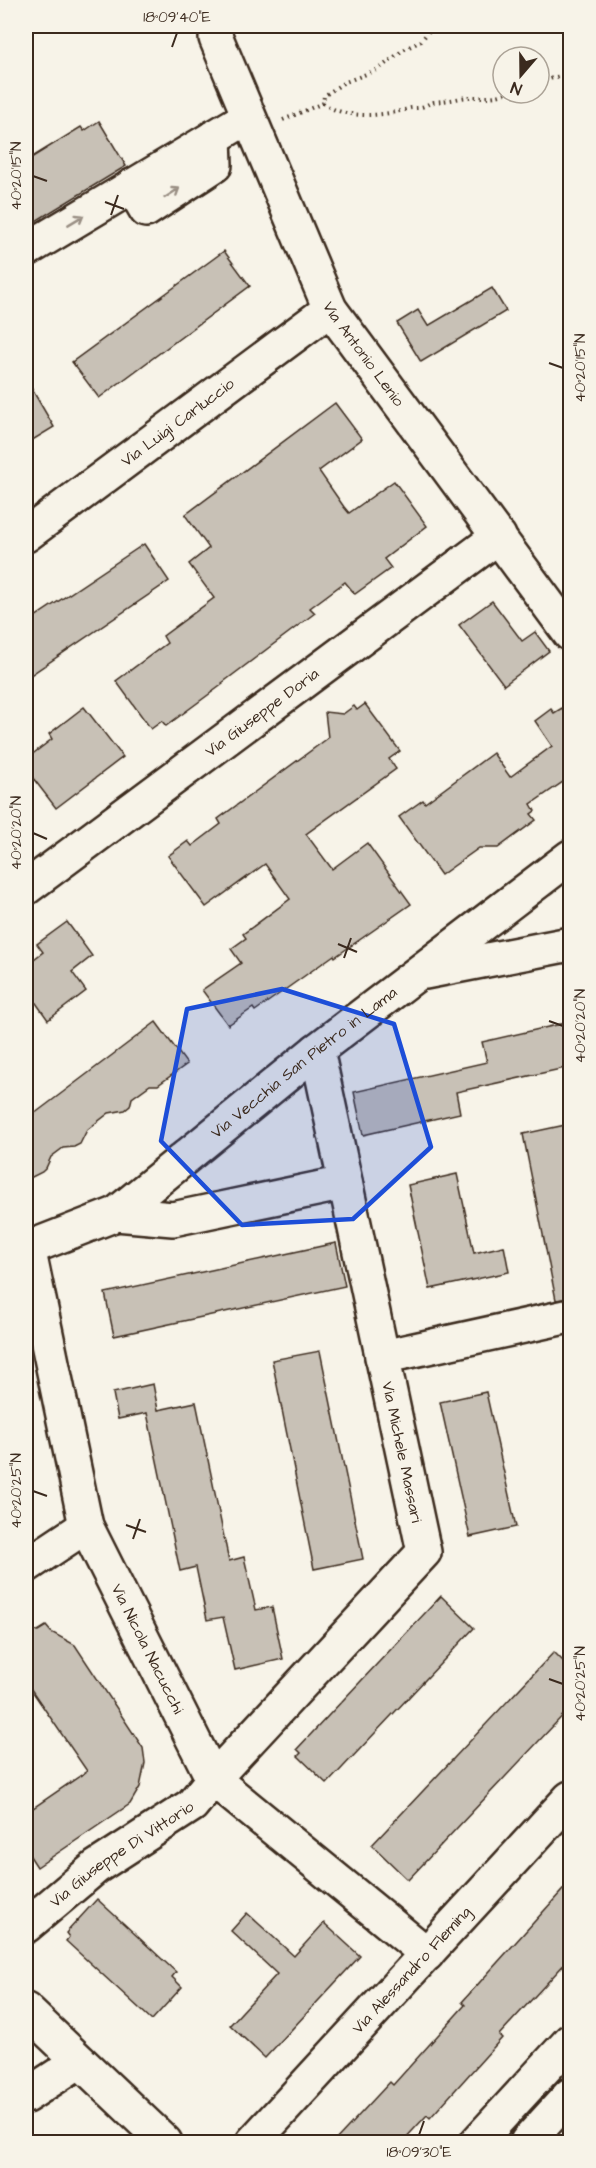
<svg xmlns="http://www.w3.org/2000/svg" width="596" height="2168" font-family="'Architects Daughter',sans-serif">
  <style>
    .building { fill: #c8c1b6; stroke: #3b2a1e; stroke-width: 1.5 }
    .lines { fill: none; stroke-linecap: round; stroke-linejoin: round }
    .minor-casing { stroke: #3b2a1e; stroke-width: 38 }
    .major-casing { stroke: #3b2a1e; stroke-width: 38 }
    .path { stroke: #3b2a1e; stroke-width: 4; stroke-dasharray: 1.5 4.5; stroke-linecap: butt }
    .minor { stroke: #f7f3e8; stroke-width: 33 }
    .major { stroke: #f7f3e8; stroke-width: 33 }
    .oneway { stroke: #998e83 }
    .marked { fill: #1d4ed8; fill-opacity: 0.2; stroke: #1d4ed8; stroke-width: 4.5; stroke-linejoin: round }
    .ticks { fill: none; stroke: #3b2a1e; stroke-width: 2 }
    .labels { text-anchor: middle; dominant-baseline: central; stroke-width: 4.5; stroke-linejoin: round; paint-order: stroke }
    .street-label { font-size: 16px; fill: #3b2a1e; stroke: #f7f3e8 }
    .neatline { fill: none; stroke: #3b2a1e; stroke-width: 2 }
    .ticks-label { font-size: 15px; text-anchor: middle; fill: #3b2a1e }
  </style>
  <rect width="100%" height="100%" fill="#f7f3e8"/>
  <filter id="ink" filterUnits="userSpaceOnUse"><feTurbulence type="fractalNoise" baseFrequency=".0167" numOctaves="2"/><feDisplacementMap in="SourceGraphic" scale="12" xChannelSelector="R" yChannelSelector="G"/><feConvolveMatrix kernelMatrix="1 2 1 2 8 2 1 2 1" color-interpolation-filters="sRGB"/></filter>
  <g filter="url(#ink)">
    <!-- building -->
    <g class="building">
      <path d="M99,121L126,166L26,227V161L81,127L84,131Z"/>
      <path d="M224,251L250,286L99,398L72,362Z"/>
      <path d="M492,288L506,311L421,362L397,323L418,310L428,326Z"/>
      <path d="M26,379L54,427L26,444Z"/>
      <path d="M335,403L362,439L319,471L344,507L349,513L394,481L427,526L384,559L391,568L355,594L345,582L310,608L315,613L222,683L223,684L166,726L162,721L151,729L116,681L167,643L163,636L214,598L189,564L209,548L185,515Z"/>
      <path d="M144,544L169,581L26,678V623Z"/>
      <path d="M492,601L522,641L535,632L549,651L504,685L459,625Z"/>
      <path d="M365,704L400,751L389,759L396,769L306,834L332,869L367,843L411,904L335,957L334,955L255,1011L253,1008L228,1025L202,990L241,963L231,949L246,938L243,934L290,899L265,864L206,907L168,856L188,841L192,846L221,824L218,819L328,738L325,712L343,714L354,706L357,710Z"/>
      <path d="M84,707L123,757L56,808L26,769V759L52,739L49,734Z"/>
      <path d="M562,708L570,721V777L531,804L535,811L531,814L536,820L498,848H479L441,875L399,817L423,800L425,803L493,753L510,777L552,746L535,721L551,709L554,713Z"/>
      <path d="M67,922L92,956L72,972L86,991L48,1020L34,1000L26,1006V965L43,952L37,944Z"/>
      <path d="M156,1022L187,1064L158,1085H150L132,1098L130,1106L125,1110L109,1113L87,1130L80,1144L74,1147L63,1148L51,1157L46,1168L42,1172L26,1180V1120Z"/>
      <path d="M570,1022V1067L456,1092L460,1113L363,1135L354,1092L487,1062L482,1042Z"/>
      <path d="M570,1124V1298L556,1300L523,1134Z"/>
      <path d="M457,1174L474,1253L504,1246L509,1272L430,1289L408,1185Z"/>
      <path d="M336,1243L345,1286L114,1336L105,1293Z"/>
      <path d="M320,1351L363,1559L314,1569L272,1360Z"/>
      <path d="M153,1384L158,1410L196,1402L229,1561L244,1557L256,1610L272,1607L283,1659L235,1670L223,1617L207,1620L196,1567L180,1571L147,1413L118,1419L113,1393Z"/>
      <path d="M486,1392L516,1527L470,1537L440,1402Z"/>
      <path d="M441,1596L474,1628L327,1784L298,1756L301,1753L297,1749Z"/>
      <path d="M46,1626L51,1632L75,1645L143,1748L145,1763L140,1787L130,1804L37,1867L26,1850V1813L87,1771L26,1682V1630L38,1631Z"/>
      <path d="M554,1652L570,1668V1708L408,1880L372,1845Z"/>
      <path d="M570,1882V1958L499,2035L502,2038L430,2118L427,2115L402,2142H334L390,2082L393,2085L465,2005L462,2002Z"/>
      <path d="M97,1899L176,1972L172,1977L182,1987L152,2020L66,1941L69,1937L66,1933Z"/>
      <path d="M247,1913L294,1956L324,1923L360,1956L265,2058L230,2025L277,1974L231,1931Z"/>
    </g>
    <g class="lines">
      <!-- minor casing -->
      <g class="minor-casing">
        <g id="minor">
          <path id="s1" d="M216,38L330,309L570,634"/>
          <path d="M132,186L146,210L215,165L214,137"/>
          <path d="M26,250L248,117"/>
          <path id="s2" d="M26,535L330,309"/>
          <path id="s3" d="M26,888L499,536"/>
          <path d="M425,972L570,944"/>
          <path d="M116,1214L173,1219L345,1183"/>
          <path id="s4" d="M26,1244L28,1247L86,1526L213,1779L427,1954"/>
          <path id="s5" d="M26,1249L116,1214L317,1050L570,857"/>
          <path d="M382,1357L570,1316"/>
          <path d="M26,1566L86,1526"/>
          <path id="s6" d="M26,1926L96,1867L192,1805L213,1779L424,1552L317,1050"/>
          <path d="M26,2010L165,2142"/>
          <path d="M26,2096L78,2062"/>
          <path id="s7" d="M253,2142L570,1798"/>
          <path d="M527,2142L570,2095"/>
        </g>
      </g>
      <!-- major casing -->
      <g class="major-casing">
        <path id="major" d="M477,2142L570,2041"/>
      </g>
      <!-- path -->
      <g class="path">
        <path d="M539,82L570,73"/>
        <path d="M323,103C345,120 383,116 408,109C412,107 417,109 421,107C426,106 429,103 434,102C443,101 452,100 461,98C477,95 489,100 506,93"/>
        <path d="M283,120L323,103L324,96L343,83L379,69L403,50L421,41L433,26"/>
      </g>
      <!-- minor -->
      <use href="#minor" class="minor"/>
      <!-- major -->
      <use href="#major" class="major"/>
    </g>
    <!-- one-way arrows -->
    <defs><path id="oneway-shaft" d="M-6 0H5M1.5-3L5.5 0L1.5 3" fill="none" stroke-width="1.6" stroke-linecap="round" stroke-linejoin="round" transform="scale(1.5)"/></defs>
    <g class="oneway">
      <use href="#oneway-shaft" transform="translate(172 193) rotate(-33)"/>
      <use href="#oneway-shaft" transform="translate(76 220) rotate(-31)"/>
    </g>
  </g>
  <!-- marked area -->
  <path class="marked" d="M282,989L394,1024L431,1147L353,1219L242,1225L161,1141L187,1009Z"/>
  <!-- ticks -->
  <path class="ticks" d="M172,47L177,33M33,176L47,181M105,202L124,209M111,215L118,195M549,363L563,368M33,833L47,839M338,944L357,952M344,958L351,938M549,1021L563,1026M33,1491L47,1496M126,1525L146,1532M133,1539L140,1519M549,1679L563,1684M419,2135L424,2121"/>
  <g class="labels">
    <!-- street labels -->
    <g class="street-label">
      <text stroke="none"><textPath href="#s1" startOffset="350">Via Antonio Lenio</textPath></text>
      <text stroke="none"><textPath href="#s2" startOffset="189">Via Luigi Carluccio</textPath></text>
      <text stroke="none"><textPath href="#s3" startOffset="294">Via Giuseppe Doria</textPath></text>
      <text stroke="none"><textPath href="#s5" startOffset="338">Via Vecchia San Pietro in Lama</textPath></text>
      <text transform="translate(402 1452) rotate(78)">Via Michele Massari</text>
      <text stroke="none"><textPath href="#s4" startOffset="426">Via Nicola Nacucchi</textPath></text>
      <text stroke="none"><textPath href="#s6" startOffset="120">Via Giuseppe Di Vittorio</textPath></text>
      <text stroke="none"><textPath href="#s7" startOffset="234">Via Alessandro Fleming</textPath></text>
    </g>
  </g>
  <!-- margin -->
  <rect width="596" height="2168" fill="none" stroke="#f7f3e8" stroke-width="66"/>
  <!-- north arrow -->
  <g transform="translate(521 75) rotate(200)"><circle r="28" fill="#f7f3e8" stroke="#aca397" stroke-width="1.5"/>
  <path d="M0-4.5L10 22L0 15L-10 22Z" fill="#3b2a1e"/>
  <text y="-9" font-size="16" font-weight="bold" text-anchor="middle" fill="#3b2a1e">N</text>
  </g>
  <rect x="33" y="33" width="530" height="2102" class="neatline"/>
  <g class="ticks-label">
    <text x="177" y="22">18°09'40"E</text>
    <text transform="translate(16 176) rotate(-90)" y="5">40°20'15"N</text>
    <text transform="translate(580 368) rotate(-90)" y="5">40°20'15"N</text>
    <text transform="translate(16 833) rotate(-90)" y="5">40°20'20"N</text>
    <text transform="translate(580 1026) rotate(-90)" y="5">40°20'20"N</text>
    <text transform="translate(16 1491) rotate(-90)" y="5">40°20'25"N</text>
    <text transform="translate(580 1684) rotate(-90)" y="5">40°20'25"N</text>
    <text x="419" y="2157">18°09'30"E</text>
  </g>
</svg>
